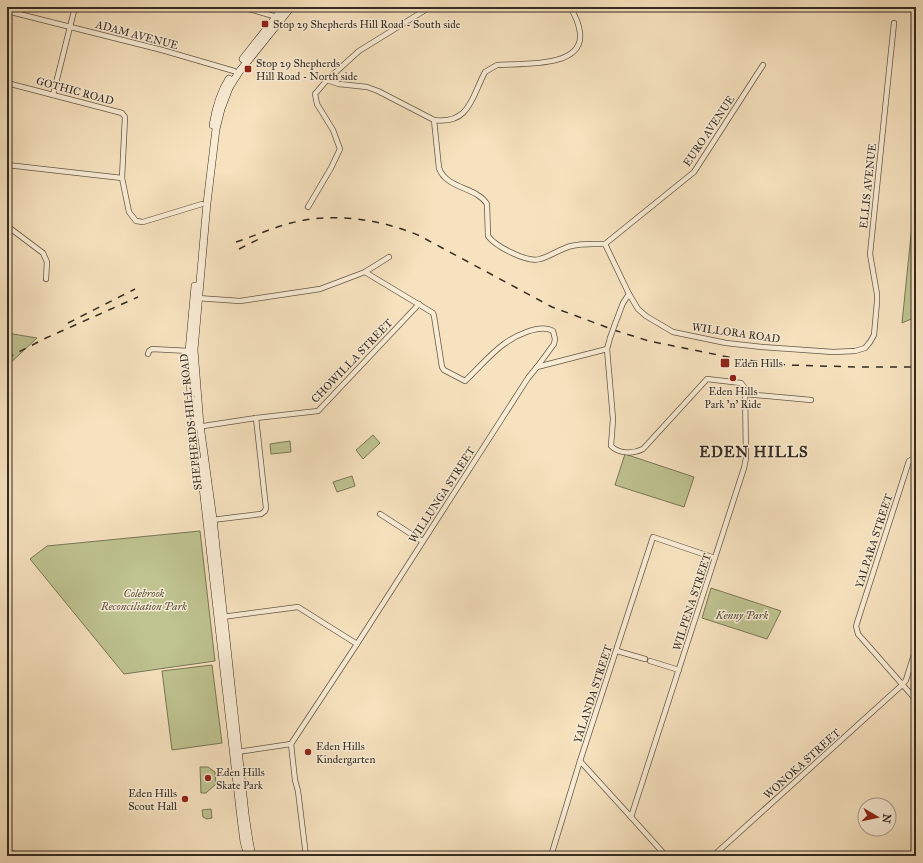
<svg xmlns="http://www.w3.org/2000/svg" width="923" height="863" font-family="'IM FELL Great Primer',serif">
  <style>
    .green { fill: #bec390; stroke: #797758 }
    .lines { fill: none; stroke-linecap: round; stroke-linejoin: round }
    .minor-casing { stroke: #645948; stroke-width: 6 }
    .secondary-casing { stroke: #342b21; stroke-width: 8 }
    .minor { stroke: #f9ecd5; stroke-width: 4.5 }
    .secondary { stroke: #f9ecd5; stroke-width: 7 }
    .rail { stroke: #342b21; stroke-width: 1.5; stroke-dasharray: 7 7; stroke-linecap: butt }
    .minor-bridge-casing { stroke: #645948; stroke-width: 6; stroke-linecap: butt }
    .minor-bridge { stroke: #f9ecd5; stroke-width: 4.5 }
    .poi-dot { fill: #8f2418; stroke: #f9ecd5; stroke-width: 1.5 }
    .labels { text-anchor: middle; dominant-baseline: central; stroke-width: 3; stroke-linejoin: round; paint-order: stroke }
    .poi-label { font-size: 11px; fill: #342b21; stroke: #f9ecd5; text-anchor: start }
    .street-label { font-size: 11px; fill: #342b21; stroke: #f9ecd5 }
    .park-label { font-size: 11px; font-style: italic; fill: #56513d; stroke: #f9ecd5 }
    .district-label { font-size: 15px; font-weight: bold; letter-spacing: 1px; fill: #342b21; stroke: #f9ecd5 }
  </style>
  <rect width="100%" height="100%" fill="#f6e2be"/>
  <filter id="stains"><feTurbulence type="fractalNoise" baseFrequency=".005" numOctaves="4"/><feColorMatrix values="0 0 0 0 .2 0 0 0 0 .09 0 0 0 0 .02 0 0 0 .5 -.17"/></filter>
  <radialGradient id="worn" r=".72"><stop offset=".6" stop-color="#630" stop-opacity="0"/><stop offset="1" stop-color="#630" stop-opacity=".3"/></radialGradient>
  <!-- green -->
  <g class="green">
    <path d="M916,186V317L902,323Z"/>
    <path d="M7,333L37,338L7,366Z"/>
    <path d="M373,435L380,443L363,459L356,450Z"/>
    <path d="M290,441L291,452L271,454L270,444Z"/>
    <path d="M625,454L694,477L684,507L615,485Z"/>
    <path d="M352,476L355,486L337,492L333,482Z"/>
    <path d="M200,531L215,661L124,674L30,559L47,546Z"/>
    <path d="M711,588L781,611L767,639L702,618Z"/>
    <path d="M212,665L222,743L172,750L162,671Z"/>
    <path d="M200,767H208L215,772L216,784L206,793H201Z"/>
    <path d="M211,809L212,818L207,819L203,817L202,810Z"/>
  </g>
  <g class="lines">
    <!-- minor casing -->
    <g class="minor-casing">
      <g id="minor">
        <path d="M242,7L277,17"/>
        <path d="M7,11L162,50L234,71L238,74"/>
        <path d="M327,80L339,84L367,87L378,91L434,120L439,168C446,189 477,187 487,204L488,236C495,246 527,263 540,259C551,256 560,249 571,246C582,243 594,244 605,244L629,294L638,309L646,316L673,332L726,343L762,347L833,352L855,351L865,348L870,342L874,335L877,302V294L870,254L894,23"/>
        <path d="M7,83L122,113L125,117L122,178"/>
        <path d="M53,95L75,7"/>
        <path d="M434,120C470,125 472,96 485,72L497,65C519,63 584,69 580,33C579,24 575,15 570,7"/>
        <path d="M7,165L122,178L129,212L136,221L143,222L202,204"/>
        <path d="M308,207L331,168L340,149L333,130L317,104L315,94L327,80L359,51L430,7"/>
        <path d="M7,226L43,253L47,262L46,279"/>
        <path d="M605,244L694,172L763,65"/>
        <path d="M365,272L433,313L434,316L442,367L444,370L465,381C477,370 490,354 504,344C515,336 540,323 553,331L555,339L554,344L537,367"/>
        <path d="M197,298L240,301L320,289L365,272L389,257"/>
        <path d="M615,324L623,303L629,294"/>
        <path d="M607,349L613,419L611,446C619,454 633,454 643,449L707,379L741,383L745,388L746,458L744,468L631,817L666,856"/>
        <path d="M148,354L149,351L152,349L189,351"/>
        <path d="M745,394L811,400"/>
        <path d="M197,427L256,418L318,411L419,304"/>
        <path d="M916,457L909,461L856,626L858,634L916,700"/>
        <path d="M380,514L422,541"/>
        <path d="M212,520L261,514L265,511L266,508L256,418"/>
        <path d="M222,617L298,607L357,644"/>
        <path d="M617,651L645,659"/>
        <path d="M650,661L679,670"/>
        <path d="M291,744L357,644L528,378L537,367L607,349L610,338"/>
        <path d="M291,744L295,780L298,791L306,856"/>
        <path d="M237,752L291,744"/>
        <path d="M580,761L631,817"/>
        <path d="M7,853L34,856"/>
        <path d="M551,856L580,761L653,537L715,558"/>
        <path d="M713,856L902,685L906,680L916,648"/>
      </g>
    </g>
    <!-- secondary casing -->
    <g class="secondary-casing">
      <g id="secondary">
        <path d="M243,59L284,7"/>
        <path d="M213,125C216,108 220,93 229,79"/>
        <path d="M195,286L189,351L191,397L196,427"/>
        <path d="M200,461L240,810L244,842L248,856"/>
        <path d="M252,856L249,841L245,814L213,519L200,425L194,350L207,203L216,129L221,109L229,88L239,72L291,7"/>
      </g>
    </g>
    <!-- minor -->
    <use href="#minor" class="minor"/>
    <!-- secondary -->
    <use href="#secondary" class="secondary"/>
    <!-- rail -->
    <g class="rail">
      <path d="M236,242C254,236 272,228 291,223C333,212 381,219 420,236L552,307L617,331L649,341L738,359L787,365L858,367H916"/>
      <path d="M239,249L263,237"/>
      <path d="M68,323L135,289"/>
      <path d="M7,358L46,338L138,297"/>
    </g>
    <!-- minor-bridge casing -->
    <g class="minor-bridge-casing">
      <path id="minor-bridge" d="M610,338L615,324"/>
    </g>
    <!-- minor-bridge -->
    <use href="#minor-bridge" class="minor-bridge"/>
  </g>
  <!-- markers -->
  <g class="poi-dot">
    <rect x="261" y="20" width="8" height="8" rx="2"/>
    <rect x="244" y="65" width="8" height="8" rx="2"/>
    <rect x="720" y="358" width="10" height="10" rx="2"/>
    <circle cx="733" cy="378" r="4"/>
    <circle cx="308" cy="752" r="4"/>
    <circle cx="208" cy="778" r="4"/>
    <circle cx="185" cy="799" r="4"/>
  </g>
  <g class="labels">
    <!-- poi labels -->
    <g class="poi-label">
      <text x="273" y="24">Stop 29 Shepherds Hill Road - South side</text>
      <text x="256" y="63">Stop 29 Shepherds<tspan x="256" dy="13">Hill Road - North side</tspan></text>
      <text x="734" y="363">Eden Hills</text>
      <text x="733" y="391" text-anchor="middle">Eden Hills<tspan x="733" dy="13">Park 'n' Ride</tspan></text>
      <text x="316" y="746">Eden Hills<tspan x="316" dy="13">Kindergarten</tspan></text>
      <text x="216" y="772">Eden Hills<tspan x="216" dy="13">Skate Park</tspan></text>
      <text x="177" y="793" text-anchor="end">Eden Hills<tspan x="177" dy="13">Scout Hall</tspan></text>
    </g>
    <!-- street labels -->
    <g class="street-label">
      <text transform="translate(137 35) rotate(15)">ADAM AVENUE</text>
      <text transform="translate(75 91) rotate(15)">GOTHIC ROAD</text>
      <text transform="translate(709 131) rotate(-56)">EURO AVENUE</text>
      <text transform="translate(868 186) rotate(-84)">ELLIS AVENUE</text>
      <text transform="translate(736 333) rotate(8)">WILLORA ROAD</text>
      <text transform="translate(352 361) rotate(-46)">CHOWILLA STREET</text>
      <text transform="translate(191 422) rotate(-96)">SHEPHERDS HILL ROAD</text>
      <text transform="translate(442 495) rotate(-57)">WILLUNGA STREET</text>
      <text transform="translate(874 541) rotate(-72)">YALPARA STREET</text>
      <text transform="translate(692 602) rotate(-72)">WILPENA STREET</text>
      <text transform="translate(593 694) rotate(-72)">YALANDA STREET</text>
      <text transform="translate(802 764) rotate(-42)">WONOKA STREET</text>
    </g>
    <!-- park labels -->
    <g class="park-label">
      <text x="144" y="593">Colebrook<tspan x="144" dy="13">Reconciliation Park</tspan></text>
      <text x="742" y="615">Kenny Park</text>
    </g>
    <!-- district labels -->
    <g class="district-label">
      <text x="754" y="452">EDEN HILLS</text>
    </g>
  </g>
  <!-- margin -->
  <rect width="923" height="863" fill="none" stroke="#f6e2be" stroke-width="24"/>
  <rect x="8" y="8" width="907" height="847" fill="none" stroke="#342b21" stroke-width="2"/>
  <rect x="12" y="12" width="899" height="839" fill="none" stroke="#342b21"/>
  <!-- north arrow -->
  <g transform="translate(877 817) rotate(99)"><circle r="19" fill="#f9ecd5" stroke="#aa9f8d"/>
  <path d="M0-3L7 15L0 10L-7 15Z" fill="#8f2418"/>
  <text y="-6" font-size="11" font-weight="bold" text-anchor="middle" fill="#342b21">N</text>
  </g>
  <rect width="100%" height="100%" filter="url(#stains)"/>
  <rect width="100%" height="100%" fill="url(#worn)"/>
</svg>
